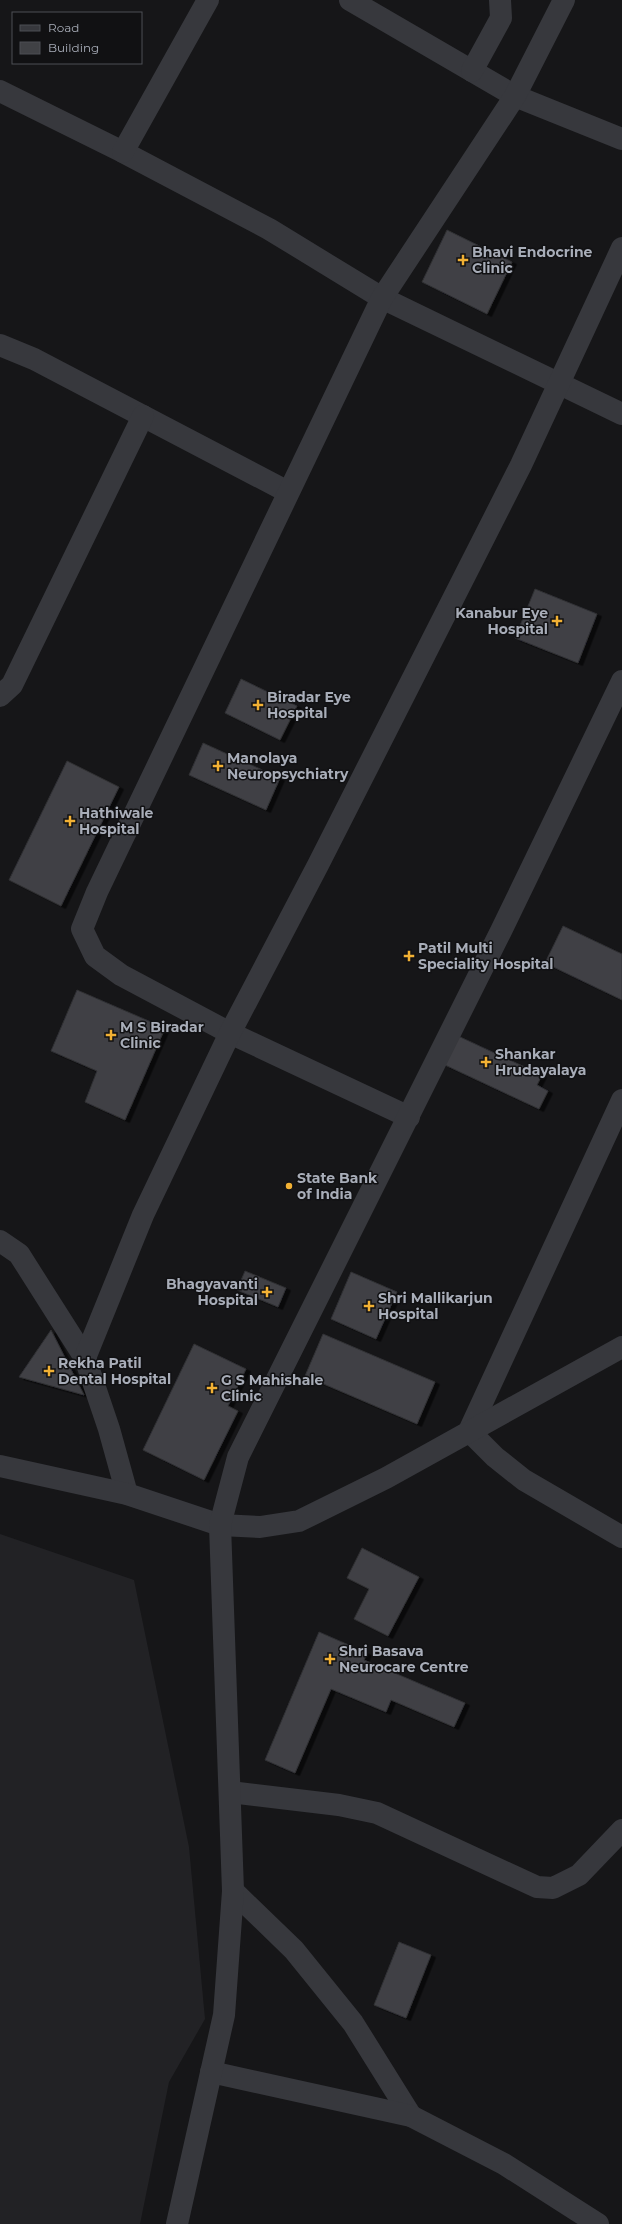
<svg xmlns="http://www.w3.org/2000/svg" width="622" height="2224" font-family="Montserrat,sans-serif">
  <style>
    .built { fill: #222225 }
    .building { fill: #404145; stroke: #303034; filter: url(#shadow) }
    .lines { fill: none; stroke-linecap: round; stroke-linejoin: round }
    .minor { stroke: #37383d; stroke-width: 22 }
    .poi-dot { fill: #f2b134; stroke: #111113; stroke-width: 1.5 }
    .labels { text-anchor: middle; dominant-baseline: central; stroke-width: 3; stroke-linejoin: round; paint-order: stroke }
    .poi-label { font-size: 14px; font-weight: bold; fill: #a8adb8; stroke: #111113; text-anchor: start }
  </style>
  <defs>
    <filter id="shadow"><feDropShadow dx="4.5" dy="2.5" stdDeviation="0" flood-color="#0009"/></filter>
  </defs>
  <rect width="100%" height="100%" fill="#161618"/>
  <!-- built -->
  <path class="built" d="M0,1534L134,1580L189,1847L205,2019L169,2082L140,2224H0Z"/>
  <!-- building -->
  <g class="building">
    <path d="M447,230L512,262L487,314L422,282Z"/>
    <path d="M535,589L597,614L578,663L515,638Z"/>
    <path d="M241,679L297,706L280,740L225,713Z"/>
    <path d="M203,743L280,778L266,810L189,775Z"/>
    <path d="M67,761L119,787L61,906L9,880Z"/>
    <path d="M563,926L622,954V1000L545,963Z"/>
    <path d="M77,990L165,1028L125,1120L85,1102L97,1071L51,1051Z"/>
    <path d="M458,1036L542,1075L537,1085L548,1091L539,1109L445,1065Z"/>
    <path d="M245,1271L286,1288L278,1307L237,1290Z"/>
    <path d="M351,1272L397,1292L376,1339L331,1319Z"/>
    <path d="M51,1330L84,1395L19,1377Z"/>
    <path d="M323,1334L435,1382L417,1424L305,1376Z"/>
    <path d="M194,1344L246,1369L228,1406L238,1411L204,1480L143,1450Z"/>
    <path d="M362,1548L419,1577L388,1636L354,1619L369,1589L347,1578Z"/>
    <path d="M319,1632L367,1653L364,1660L465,1703L454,1727L391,1700L386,1712L331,1689L295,1773L265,1760Z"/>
    <path d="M399,1942L431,1955L406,2018L374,2005Z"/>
  </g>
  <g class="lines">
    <!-- minor -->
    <g class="minor">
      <path d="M350,0L515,96L622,139"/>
      <path d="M472,71L501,18L500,0"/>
      <path d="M0,91L123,152L269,229L382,298L622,414"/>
      <path d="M123,152L208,0"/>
      <path d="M0,345L34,359L288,492"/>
      <path d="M0,696L12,685L143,416"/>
      <path d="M622,1100L469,1431L495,1457L524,1480L622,1537"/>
      <path d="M409,1117L230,1033L121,975L95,956L82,929L97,892L382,298L515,96L564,0"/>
      <path d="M0,1241L19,1254L85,1358L109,1429L127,1494"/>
      <path d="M85,1358L143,1215L230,1033L318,865L521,465L622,248"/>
      <path d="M0,1466L127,1494L220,1525L260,1527L299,1521L386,1478L622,1347"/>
      <path d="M230,1792L339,1805L377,1813L537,1887L553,1888L579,1875L622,1830"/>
      <path d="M233,1891L294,1950L353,2023L411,2116"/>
      <path d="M211,2072L411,2116L504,2164L598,2224"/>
      <path d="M177,2224L224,2015L233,1891L220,1525L238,1457L501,931L622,681"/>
    </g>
  </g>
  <!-- markers -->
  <g class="poi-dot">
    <path d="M461 254h4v4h4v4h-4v4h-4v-4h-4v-4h4z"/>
    <path d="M555 615h4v4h4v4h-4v4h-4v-4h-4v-4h4z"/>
    <path d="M256 699h4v4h4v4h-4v4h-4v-4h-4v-4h4z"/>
    <path d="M216 760h4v4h4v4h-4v4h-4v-4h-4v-4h4z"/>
    <path d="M68 815h4v4h4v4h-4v4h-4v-4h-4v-4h4z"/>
    <path d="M407 950h4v4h4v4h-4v4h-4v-4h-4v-4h4z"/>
    <path d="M109 1029h4v4h4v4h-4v4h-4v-4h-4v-4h4z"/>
    <path d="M484 1056h4v4h4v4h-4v4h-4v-4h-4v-4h4z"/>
    <circle cx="289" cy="1186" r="4"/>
    <path d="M265 1286h4v4h4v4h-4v4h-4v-4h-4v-4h4z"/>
    <path d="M367 1300h4v4h4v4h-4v4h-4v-4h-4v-4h4z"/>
    <path d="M47 1365h4v4h4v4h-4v4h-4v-4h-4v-4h4z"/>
    <path d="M210 1382h4v4h4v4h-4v4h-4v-4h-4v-4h4z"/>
    <path d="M328 1653h4v4h4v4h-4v4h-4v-4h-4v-4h4z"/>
  </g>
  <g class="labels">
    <!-- poi labels -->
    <g class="poi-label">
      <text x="472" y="252">Bhavi Endocrine<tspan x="472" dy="16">Clinic</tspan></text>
      <text x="548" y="613" text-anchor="end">Kanabur Eye<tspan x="548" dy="16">Hospital</tspan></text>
      <text x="267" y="697">Biradar Eye<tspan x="267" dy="16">Hospital</tspan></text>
      <text x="227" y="758">Manolaya<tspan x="227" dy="16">Neuropsychiatry</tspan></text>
      <text x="79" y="813">Hathiwale<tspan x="79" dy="16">Hospital</tspan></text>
      <text x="418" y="948">Patil Multi<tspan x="418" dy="16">Speciality Hospital</tspan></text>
      <text x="120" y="1027">M S Biradar<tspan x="120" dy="16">Clinic</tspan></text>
      <text x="495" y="1054">Shankar<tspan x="495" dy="16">Hrudayalaya</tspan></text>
      <text x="297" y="1178">State Bank<tspan x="297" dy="16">of India</tspan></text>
      <text x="258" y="1284" text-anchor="end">Bhagyavanti<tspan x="258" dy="16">Hospital</tspan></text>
      <text x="378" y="1298">Shri Mallikarjun<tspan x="378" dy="16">Hospital</tspan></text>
      <text x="58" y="1363">Rekha Patil<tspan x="58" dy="16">Dental Hospital</tspan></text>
      <text x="221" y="1380">G S Mahishale<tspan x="221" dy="16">Clinic</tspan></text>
      <text x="339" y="1651">Shri Basava<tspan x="339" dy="16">Neurocare Centre</tspan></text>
    </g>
  </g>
  <!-- legend -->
  <rect x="12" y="12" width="130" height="52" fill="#111113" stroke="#4d4f55"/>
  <rect x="20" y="25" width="20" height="6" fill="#37383d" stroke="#4d4f55"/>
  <text x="48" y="32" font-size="12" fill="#a8adb8">Road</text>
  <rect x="20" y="42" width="20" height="12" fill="#404145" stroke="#4d4f55"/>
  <text x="48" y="52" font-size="12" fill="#a8adb8">Building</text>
</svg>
